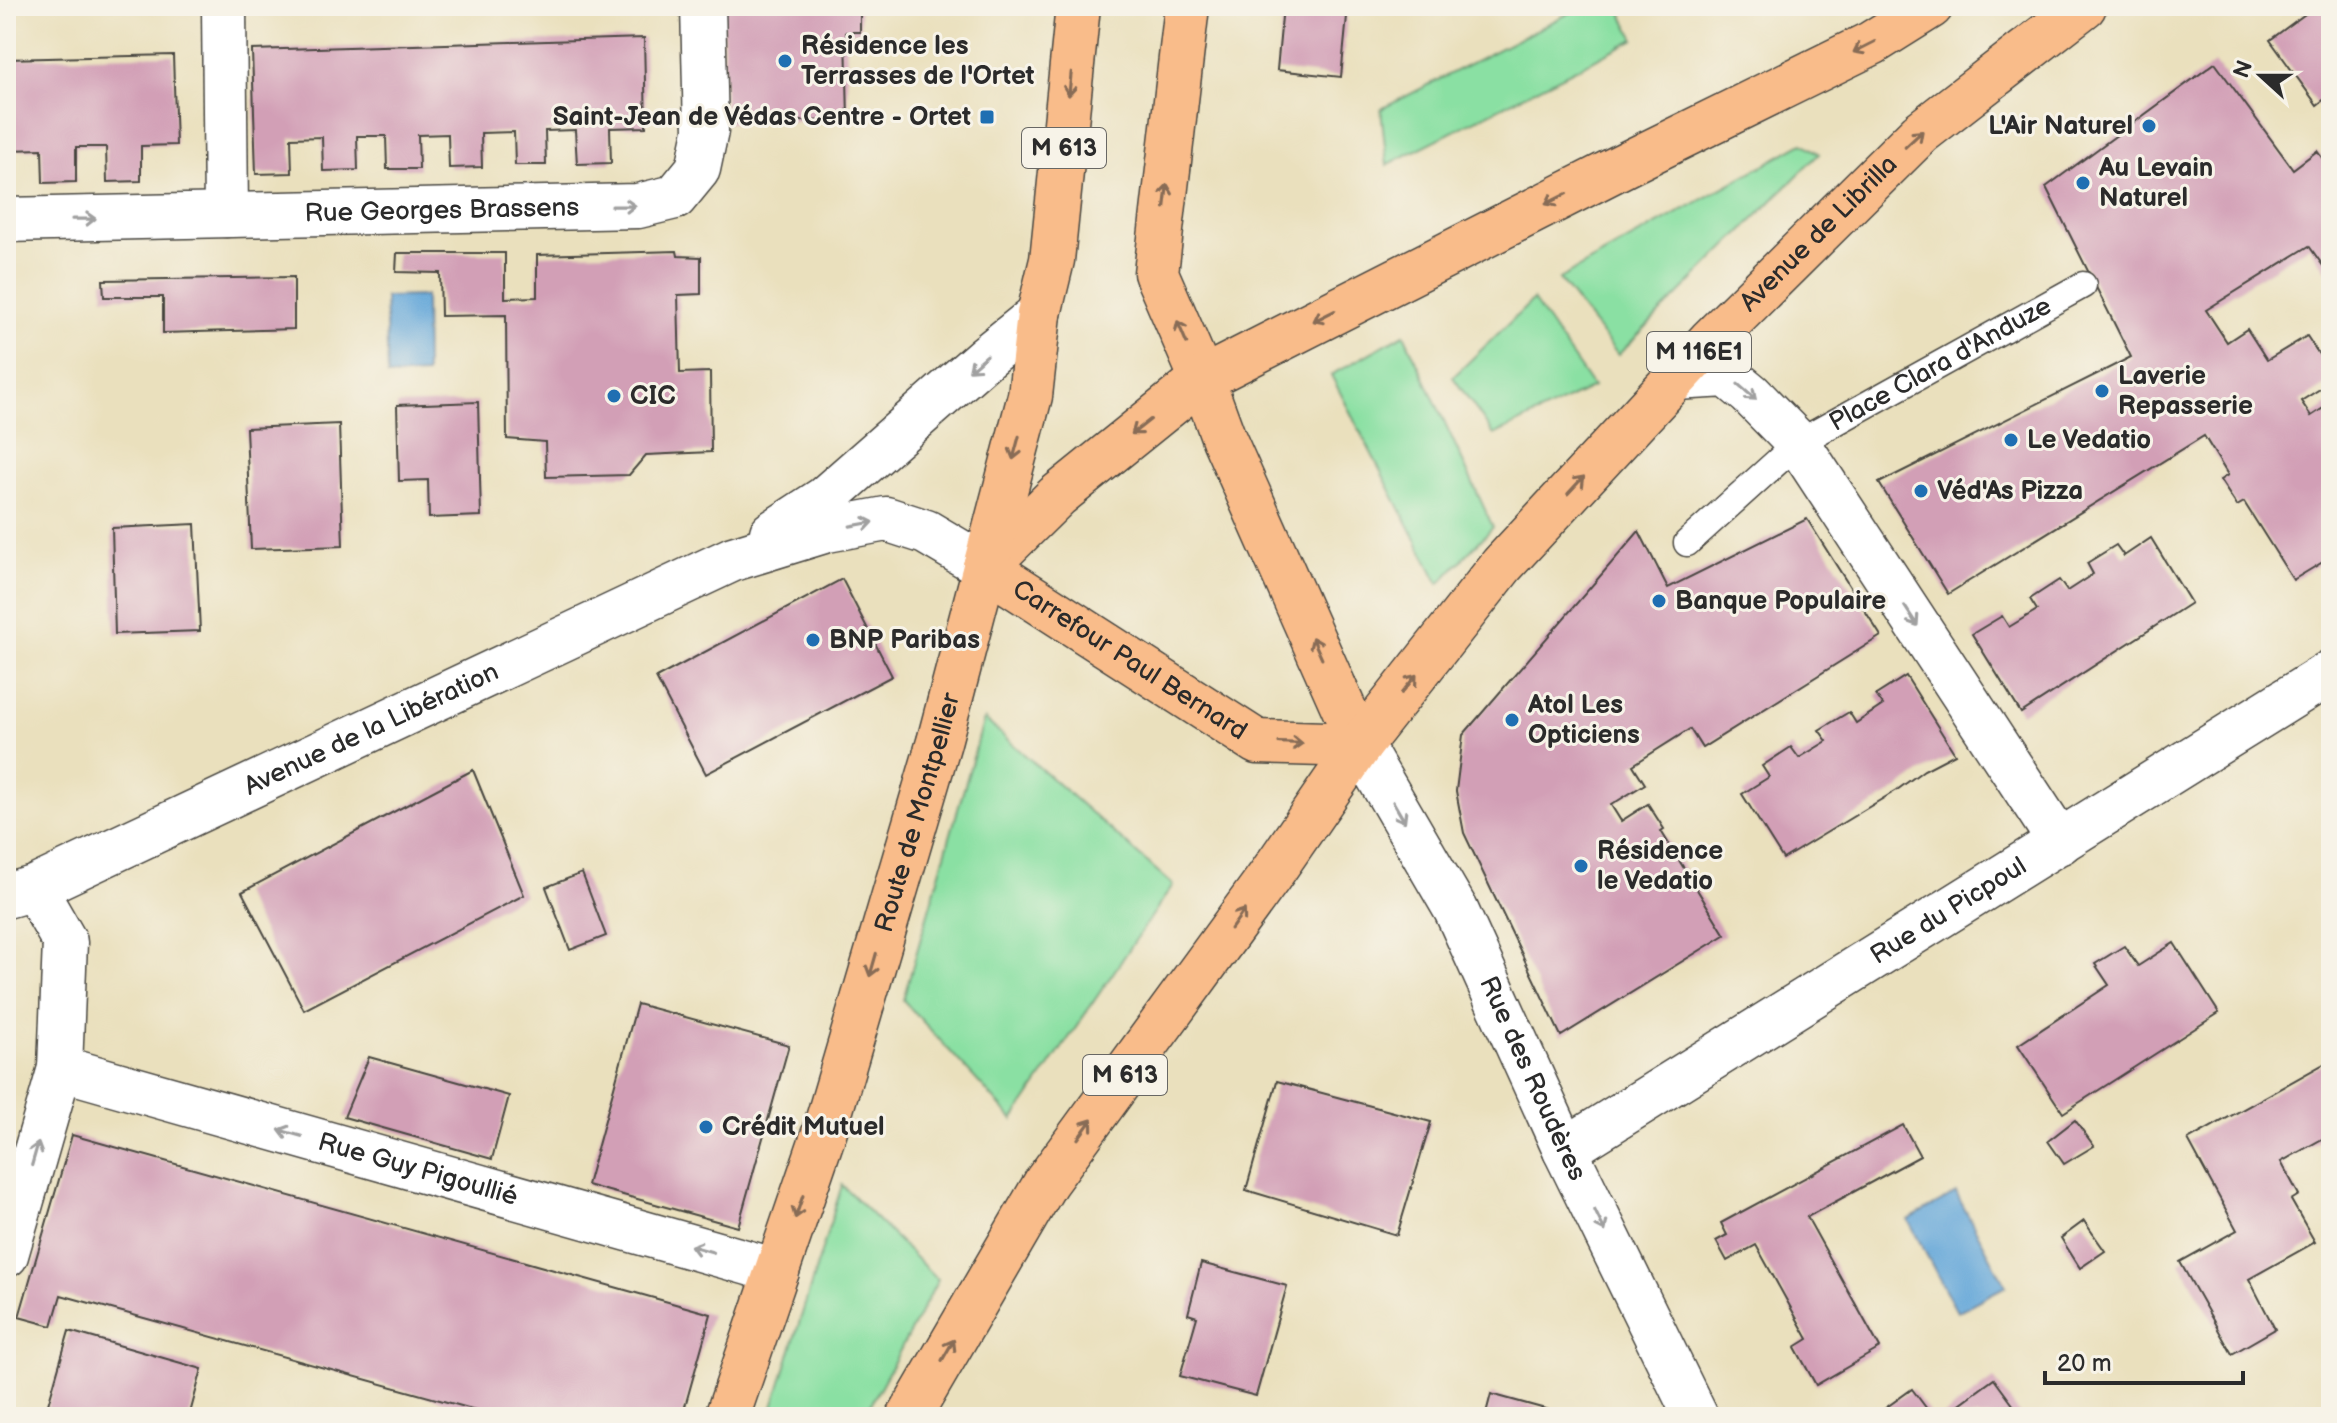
<svg xmlns="http://www.w3.org/2000/svg" width="2337" height="1423" font-family="'Balsamiq Sans',sans-serif">
  <style>
    .green { fill: #8ae0a3; stroke: #5a8667; stroke-width: 2 }
    .water { fill: #65a7d9; stroke: #486982; stroke-width: 2 }
    .building { fill: #d29fb6 }
    .lines { fill: none; stroke-linecap: round; stroke-linejoin: round }
    .service-casing { stroke: #484641; stroke-width: 29 }
    .minor-casing { stroke: #484641; stroke-width: 47 }
    .tertiary-casing { stroke: #484641; stroke-width: 47 }
    .primary-casing { stroke: #484641; stroke-width: 47 }
    .service { stroke: #fff; stroke-width: 26 }
    .minor { stroke: #fff; stroke-width: 44 }
    .tertiary { stroke: #fff; stroke-width: 44 }
    .primary { stroke: #f9bc8a; stroke-width: 44 }
    .oneway { stroke: #886c56 }
    .oneway2 { stroke: #a0a0a0 }
    .poi-dot { fill: #1f6fb2; stroke: #f7f3e8; stroke-width: 3 }
    .labels { text-anchor: middle; dominant-baseline: central; stroke-width: 6; stroke-linejoin: round; paint-order: stroke }
    .shield { fill: #f7f3e8; stroke: #686764; stroke-width: 2 }
    .shield-label { font-size: 24px; font-weight: bold; fill: #2b2b2b }
    .poi-label { font-size: 26px; font-weight: bold; fill: #2b2b2b; stroke: #f7f3e8; text-anchor: start }
    .street-label { font-size: 26px; fill: #2b2b2b; stroke: #f7f3e8 }
  </style>
  <rect width="100%" height="100%" fill="#f7f3e8"/>
  <filter id="ink" filterUnits="userSpaceOnUse"><feTurbulence type="fractalNoise" baseFrequency=".0125" numOctaves="2"/><feDisplacementMap in="SourceGraphic" scale="16" xChannelSelector="R" yChannelSelector="G"/><feConvolveMatrix kernelMatrix="1 2 1 2 8 2 1 2 1" color-interpolation-filters="sRGB"/></filter>
  <filter id="wash" filterUnits="userSpaceOnUse"><feTurbulence type="fractalNoise" baseFrequency=".006" numOctaves="4" result="noise"/><feDisplacementMap in="SourceGraphic" scale="32" xChannelSelector="R" yChannelSelector="G"/><feGaussianBlur stdDeviation="1.8" result="paint"/><feColorMatrix in="noise" values="0 0 0 0 0 0 0 0 0 0 0 0 0 0 0 0 0 1.4 0 .05"/><feComposite in="paint" operator="in"/></filter>
  <g filter="url(#wash)">
    <rect width="100%" height="100%" fill="#eae0bd"/>
    <!-- green -->
    <g class="green">
      <path d="M1583,6H1618L1635,39L1387,165L1381,109Z"/>
      <path d="M1803,143L1819,154L1618,355L1559,279Z"/>
      <path d="M1533,300L1593,387L1494,435L1453,377Z"/>
      <path d="M1404,334L1493,527L1439,584L1331,375Z"/>
      <path d="M984,719L1173,885L1013,1120L903,1000Z"/>
      <path d="M842,1185L938,1280L864,1417H770Z"/>
    </g>
    <!-- water -->
    <g class="water">
      <path d="M425,296L426,374L388,376L385,297Z"/>
      <path d="M1956,1193L2006,1286L1957,1312L1908,1220Z"/>
    </g>
    <g id="blocks">
      <!-- building -->
      <g class="building">
        <path d="M723,6H860V32H846L848,120L725,123Z"/>
        <path d="M1283,6H1348L1341,77L1277,70Z"/>
        <path d="M2316,6H2331V94L2317,105L2270,40Z"/>
        <path d="M644,38L646,127L610,128L611,163L577,164L575,130L545,131L546,165H515L514,132L481,133L482,167L449,168L448,134L418,135L419,169H387L386,136H357L358,170L323,171L322,137L291,138L292,173L256,174L252,50Z"/>
        <path d="M173,55L176,145L141,146V181L107,182L106,147H76V182L43,183L42,149L10,150L11,183L6,184V59Z"/>
        <path d="M2215,63L2293,169L2317,151L2331,170V277L2309,246L2206,310L2227,342L2247,329L2267,360L2307,336L2331,373V382L2301,401L2311,416L2331,403V557L2293,580L2244,502L2237,506L2220,480L2228,475L2204,436L1948,594L1879,483L2131,357L2046,187Z"/>
        <path d="M677,251L678,256L701,257V294L678,295L680,373L710,372L711,452L646,455L629,475L546,477L545,442L507,439L506,315L441,316L440,273L396,272L397,253H505V298L537,297V255Z"/>
        <path d="M294,277V329L163,333V297H104L103,280Z"/>
        <path d="M478,402L481,516L429,518L428,480L399,481L397,405Z"/>
        <path d="M339,424L343,546L251,549L246,428Z"/>
        <path d="M1807,519L1881,636L1702,748L1690,729L1633,765L1645,784L1611,805L1621,821L1648,804L1664,829L1661,831L1725,935L1561,1036L1464,833L1456,791L1463,735L1639,531L1668,588Z"/>
        <path d="M195,524L200,631L115,634L112,528Z"/>
        <path d="M2151,538L2191,603L2021,713L1972,634L2002,616L2009,627L2037,610L2030,599L2059,580L2067,591L2093,574L2087,563L2116,545L2124,556Z"/>
        <path d="M842,579L892,676L706,774L656,678Z"/>
        <path d="M1906,676L1955,754L1924,770L1897,790L1783,859L1742,794L1769,777L1762,766L1791,747L1799,758L1827,741L1819,730L1849,712L1856,723L1883,705L1876,695Z"/>
        <path d="M473,770L524,895L304,1010L242,892Z"/>
        <path d="M582,873L606,936L570,950L546,887Z"/>
        <path d="M2174,943L2219,1013L2063,1113L2018,1045L2109,985L2095,964L2124,946L2138,966Z"/>
        <path d="M637,1004L789,1045L738,1227L587,1185Z"/>
        <path d="M369,1057L509,1096L492,1159L344,1117Z"/>
        <path d="M2331,1060V1134L2281,1162L2299,1195L2291,1200L2315,1242L2249,1279L2275,1329L2232,1354L2180,1262L2237,1230L2188,1140Z"/>
        <path d="M1277,1081L1431,1122L1397,1235L1246,1190Z"/>
        <path d="M2075,1120L2094,1146L2064,1164L2048,1141Z"/>
        <path d="M1903,1125L1920,1156L1807,1217L1880,1348L1816,1385L1795,1347L1808,1339L1756,1245L1727,1261L1716,1241L1727,1235L1721,1223Z"/>
        <path d="M72,1135L711,1314L682,1417H501L61,1295L52,1326L19,1317Z"/>
        <path d="M2084,1221L2105,1251L2080,1268L2061,1238Z"/>
        <path d="M1201,1263L1287,1286L1256,1396L1180,1376L1197,1317L1188,1314Z"/>
        <path d="M69,1331L202,1369L189,1417L45,1415Z"/>
        <path d="M1994,1379L2022,1417H1942Z"/>
        <path d="M1912,1389L1933,1417H1873Z"/>
        <path d="M1491,1394L1571,1416V1417H1485Z"/>
      </g>
    </g>
  </g>
  <g filter="url(#ink)">
    <use href="#blocks" fill-opacity="0" stroke="#484641" stroke-width="2"/>
    <g class="lines">
      <!-- service casing -->
      <g class="service-casing">
        <g id="service">
          <path id="s1" d="M1687,543L1798,443L2083,285"/>
        </g>
      </g>
      <!-- minor casing -->
      <g class="minor-casing">
        <g id="minor">
          <path d="M224,6L226,215"/>
          <path id="s2" d="M6,220L638,206L675,197L698,169L706,131L703,6"/>
          <path d="M1675,378L1727,375L1750,394L1798,443L2060,842"/>
          <path id="s3" d="M1360,745L1456,910L1565,1150L1696,1417"/>
          <path id="s4" d="M60,1068L777,1271"/>
          <path id="s5" d="M1565,1150L2331,672"/>
          <path d="M6,1255L60,1068L65,942L34,888"/>
        </g>
      </g>
      <!-- tertiary casing -->
      <g class="tertiary-casing">
        <g id="tertiary">
          <path d="M772,533L824,499L987,356L1039,314"/>
          <path id="s6" d="M6,896L34,888L733,559L827,530L886,519L926,532L985,567"/>
        </g>
      </g>
      <!-- primary casing -->
      <g class="primary-casing">
        <g id="primary">
          <path d="M1187,6L1156,273L1202,379L1224,439L1360,745"/>
          <path d="M985,567L1057,496L1202,379L1626,164L1872,43L1931,6"/>
          <path id="s7" d="M985,567L1257,742L1360,745"/>
          <path id="s8" d="M727,1417L824,1133L939,742L1030,396L1039,314L1052,260L1078,6"/>
          <path id="s9" d="M909,1417L1046,1182L1269,877L1360,745L1502,565L1710,341L1920,133L2084,6"/>
        </g>
      </g>
      <!-- service -->
      <use href="#service" class="service"/>
      <!-- minor -->
      <use href="#minor" class="minor"/>
      <!-- tertiary -->
      <use href="#tertiary" class="tertiary"/>
      <!-- primary -->
      <use href="#primary" class="primary"/>
    </g>
    <!-- one-way arrows -->
    <defs><path id="oneway-shaft" d="M-6 0H5M1.5-3L5.5 0L1.5 3" fill="none" stroke-width="1.6" stroke-linecap="round" stroke-linejoin="round" transform="scale(2)"/></defs>
    <g class="oneway">
      <use href="#oneway-shaft" transform="translate(1864 47) rotate(153)"/>
      <use href="#oneway-shaft" transform="translate(1070 84) rotate(96)"/>
      <use href="#oneway-shaft" transform="translate(1914 139) rotate(-43)"/>
      <use href="#oneway-shaft" transform="translate(1166 196) rotate(-83)"/>
      <use href="#oneway-shaft" transform="translate(1556 199) rotate(153)"/>
      <use href="#oneway-shaft" transform="translate(1324 316) rotate(153)"/>
      <use href="#oneway-shaft" transform="translate(1182 332) rotate(-113)"/>
      <use href="#oneway-shaft" transform="translate(1141 427) rotate(142)"/>
      <use href="#oneway-shaft" transform="translate(1016 448) rotate(105)"/>
      <use href="#oneway-shaft" transform="translate(1576 485) rotate(-47)"/>
      <use href="#oneway-shaft" transform="translate(1317 648) rotate(-114)"/>
      <use href="#oneway-shaft" transform="translate(1409 684) rotate(-51)"/>
      <use href="#oneway-shaft" transform="translate(1291 743) rotate(2)"/>
      <use href="#oneway-shaft" transform="translate(1238 919) rotate(-55)"/>
      <use href="#oneway-shaft" transform="translate(873 965) rotate(106)"/>
      <use href="#oneway-shaft" transform="translate(1085 1129) rotate(-54)"/>
      <use href="#oneway-shaft" transform="translate(799 1207) rotate(109)"/>
      <use href="#oneway-shaft" transform="translate(948 1350) rotate(-60)"/>
    </g>
    <g class="oneway2">
      <use href="#oneway-shaft" transform="translate(624 206) rotate(-1)"/>
      <use href="#oneway-shaft" transform="translate(84 219) rotate(-1)"/>
      <use href="#oneway-shaft" transform="translate(978 363) rotate(139)"/>
      <use href="#oneway-shaft" transform="translate(1747 392) rotate(41)"/>
      <use href="#oneway-shaft" transform="translate(862 524) rotate(-10)"/>
      <use href="#oneway-shaft" transform="translate(1911 616) rotate(57)"/>
      <use href="#oneway-shaft" transform="translate(1399 812) rotate(60)"/>
      <use href="#oneway-shaft" transform="translate(290 1133) rotate(-164)"/>
      <use href="#oneway-shaft" transform="translate(35 1154) rotate(-74)"/>
      <use href="#oneway-shaft" transform="translate(1600 1221) rotate(64)"/>
      <use href="#oneway-shaft" transform="translate(702 1249) rotate(-164)"/>
    </g>
  </g>
  <!-- markers -->
  <g class="poi-dot">
    <circle cx="785" cy="61" r="8"/>
    <rect x="979" y="109" width="16" height="16" rx="4"/>
    <circle cx="2149" cy="126" r="8"/>
    <circle cx="2083" cy="183" r="8"/>
    <circle cx="2102" cy="391" r="8"/>
    <circle cx="614" cy="396" r="8"/>
    <circle cx="2011" cy="440" r="8"/>
    <circle cx="1921" cy="491" r="8"/>
    <circle cx="1659" cy="601" r="8"/>
    <circle cx="813" cy="640" r="8"/>
    <circle cx="1512" cy="720" r="8"/>
    <circle cx="1581" cy="866" r="8"/>
    <circle cx="706" cy="1127" r="8"/>
  </g>
  <g class="labels">
    <!-- shield labels -->
    <g class="shield">
      <rect x="1022" y="128" width="84" height="40" rx="6"/>
      <rect x="1647" y="332" width="104" height="40" rx="6"/>
      <rect x="1083" y="1055" width="84" height="40" rx="6"/>
    </g>
    <g class="shield-label">
      <text x="1064" y="148">M 613</text>
      <text x="1699" y="352">M 116E1</text>
      <text x="1125" y="1075">M 613</text>
    </g>
    <!-- poi labels -->
    <g class="poi-label">
      <text x="801" y="46">Résidence les<tspan x="801" dy="30">Terrasses de l'Ortet</tspan></text>
      <text x="971" y="117" text-anchor="end">Saint-Jean de Védas Centre - Ortet</text>
      <text x="2133" y="126" text-anchor="end">L'Air Naturel</text>
      <text x="2099" y="168">Au Levain<tspan x="2099" dy="30">Naturel</tspan></text>
      <text x="2118" y="376">Laverie<tspan x="2118" dy="30">Repasserie</tspan></text>
      <text x="630" y="396">CIC</text>
      <text x="2027" y="440">Le Vedatio</text>
      <text x="1937" y="491">Véd'As Pizza</text>
      <text x="1675" y="601">Banque Populaire</text>
      <text x="829" y="640">BNP Paribas</text>
      <text x="1528" y="705">Atol Les<tspan x="1528" dy="30">Opticiens</tspan></text>
      <text x="1597" y="851">Résidence<tspan x="1597" dy="30">le Vedatio</tspan></text>
      <text x="722" y="1127">Crédit Mutuel</text>
    </g>
    <!-- street labels -->
    <g class="street-label">
      <text stroke="none"><textPath href="#s2" startOffset="436">Rue Georges Brassens</textPath></text>
      <text stroke="none"><textPath href="#s9" startOffset="1498">Avenue de Librilla</textPath></text>
      <text stroke="none"><textPath href="#s1" startOffset="312">Place Clara d'Anduze</textPath></text>
      <text stroke="none"><textPath href="#s7" startOffset="172">Carrefour Paul Bernard</textPath></text>
      <text stroke="none"><textPath href="#s6" startOffset="402">Avenue de la Libération</textPath></text>
      <text stroke="none"><textPath href="#s8" startOffset="634">Route de Montpellier</textPath></text>
      <text stroke="none"><textPath href="#s5" startOffset="452">Rue du Picpoul</textPath></text>
      <text stroke="none"><textPath href="#s3" startOffset="376">Rue des Roudères</textPath></text>
      <text stroke="none"><textPath href="#s4" startOffset="372">Rue Guy Pigoullié</textPath></text>
    </g>
  </g>
  <!-- margin -->
  <rect width="2337" height="1423" fill="none" stroke="#f7f3e8" stroke-width="32"/>
  <!-- north arrow -->
  <g transform="translate(2261 76) rotate(291)" stroke="#f7f3e8" stroke-width="6" paint-order="stroke">
  <path d="M0-6L14 30L0 20L-14 30Z" fill="#2b2b2b"/>
  <text y="-12" font-size="22" font-weight="bold" text-anchor="middle" fill="#2b2b2b">N</text>
  </g>
  <!-- scale -->
  <path d="M2045 1371v12h198v-12" fill="none" stroke="#2b2b2b" stroke-width="4"/>
  <text x="2057" y="1371" font-size="24" fill="#2b2b2b" stroke="#f7f3e8" stroke-width="6" paint-order="stroke">20 m</text>
</svg>
